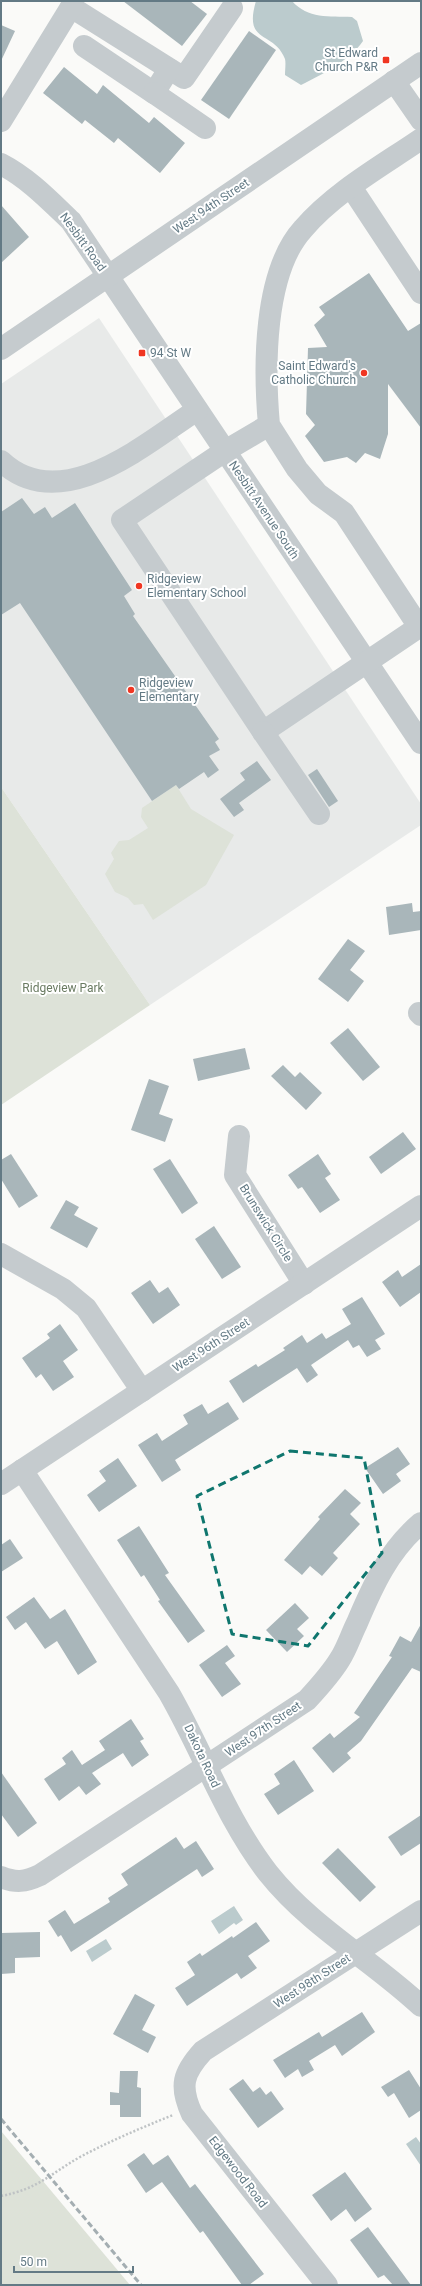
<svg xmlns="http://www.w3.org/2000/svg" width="422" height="2286" font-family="Roboto,sans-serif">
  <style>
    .built { fill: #e8eae9 }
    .green { fill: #dde2d8 }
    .water { fill: #bbcbcd }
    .building { fill: #a9b6ba }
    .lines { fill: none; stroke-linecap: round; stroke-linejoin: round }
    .path { stroke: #bfc3c5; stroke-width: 2.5; stroke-dasharray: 2 2; stroke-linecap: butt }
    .minor { stroke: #c5cbce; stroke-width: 22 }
    .rail { stroke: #a4aeb2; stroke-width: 3; stroke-dasharray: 6 3; stroke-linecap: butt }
    .marked { fill: none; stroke: #0f766e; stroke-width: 3; stroke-dasharray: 8 5; stroke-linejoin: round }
    .poi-dot { fill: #f03622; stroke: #fff; stroke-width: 1.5 }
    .labels { text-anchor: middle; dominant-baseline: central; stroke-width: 4; stroke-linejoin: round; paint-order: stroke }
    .poi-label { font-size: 12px; fill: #637a85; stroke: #fff; text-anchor: start }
    .street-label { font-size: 12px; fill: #637a85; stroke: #fff }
    .park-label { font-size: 12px; fill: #6a7b62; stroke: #fff }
  </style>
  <rect width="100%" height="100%" fill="#fafaf8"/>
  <!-- built -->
  <path class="built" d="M99,318L421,804V825L150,1005L1,787V384Z"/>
  <!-- green -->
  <g class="green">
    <path d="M176,785L191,809L234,835L206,885L153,920L143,904L134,905L128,898L115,892L105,874L114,859L111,853L119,841L129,840L148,828L141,817L142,808Z"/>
    <path d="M1,787L150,1005L1,1105Z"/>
    <path d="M1,2131L130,2285H1Z"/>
  </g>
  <!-- water -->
  <g class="water">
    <path d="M256,1H292C308,19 329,16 352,17L357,21L363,41C349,61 323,74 301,85L285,75C285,70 286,63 285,59C274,30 243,45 256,1Z"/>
    <path d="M234,1906L243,1920L236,1925L234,1923L219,1934L211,1921Z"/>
    <path d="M106,1939L112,1949L92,1962L86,1951Z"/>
    <path d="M416,2137L421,2144V2166L406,2144Z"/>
  </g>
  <!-- building -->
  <g class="building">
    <path d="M123,1H190L207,14L182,46Z"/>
    <path d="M1,25L15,31L1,61Z"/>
    <path d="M249,31L276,50L229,119L201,100Z"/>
    <path d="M64,67L97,94L103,85L149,123L154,117L185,143L160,173L118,138L114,143L85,120L82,124L43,93Z"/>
    <path d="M1,205L29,237L1,263Z"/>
    <path d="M369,273L408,331L421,323V428L388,384V434L380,459L365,453L356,463L347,457L324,462L305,436L315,425L306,414L308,348L327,347L314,325L325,315L319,307Z"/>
    <path d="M22,498L34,514L45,507L52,518L75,503L132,590L124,596L135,614L133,616L219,739L215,742L220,750L209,756L219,770L208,778L204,772L179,789L176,785L152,801L20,603L1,615V512Z"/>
    <path d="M257,761L271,780L239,803L244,810L234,817L220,799L245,780L240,773Z"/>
    <path d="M317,769L338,801L329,807L308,775Z"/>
    <path d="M412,903L413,912L421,911V930L389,935L386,907Z"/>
    <path d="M348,939L365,951L350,970L364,981L348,1002L318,979Z"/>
    <path d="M348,1028L380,1067L363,1081L330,1043Z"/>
    <path d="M245,1048L250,1069L198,1081L193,1059Z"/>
    <path d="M283,1065L295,1077L300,1072L322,1093L306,1110L271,1076Z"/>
    <path d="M149,1079L169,1086L159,1114L173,1119L165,1142L131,1130Z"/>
    <path d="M403,1132L416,1149L381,1174L369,1157Z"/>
    <path d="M11,1154L38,1196L19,1208L1,1179V1160Z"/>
    <path d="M318,1154L331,1174L325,1178L340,1200L320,1213L302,1187L298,1189L288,1175Z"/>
    <path d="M170,1159L198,1203L182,1214L153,1169Z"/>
    <path d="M66,1200L79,1207L74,1215L98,1228L87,1248L50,1228Z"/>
    <path d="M214,1226L241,1267L222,1279L195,1239Z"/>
    <path d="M421,1264V1292L400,1307L382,1282L398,1270L402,1277Z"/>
    <path d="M150,1280L159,1293L168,1287L180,1305L153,1324L131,1293Z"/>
    <path d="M362,1297L385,1334L375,1340L381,1349L367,1357L359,1345L353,1348L348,1340L311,1365L318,1375L307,1383L297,1368L243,1403L229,1381L256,1364L258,1367L285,1350L283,1348L302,1335L307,1343L322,1333L326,1339L351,1324L342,1309Z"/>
    <path d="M60,1324L78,1350L63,1361L74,1377L53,1391L41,1374L36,1378L22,1358L50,1338L47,1334Z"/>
    <path d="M228,1402L239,1419L175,1460L181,1470L162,1482L138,1445L157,1433L162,1441L188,1424L183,1415L202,1404L208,1414Z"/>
    <path d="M398,1447L410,1464L396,1474L401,1481L383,1494L365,1468Z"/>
    <path d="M118,1458L137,1486L99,1512L87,1495L106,1481L99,1471Z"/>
    <path d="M345,1489L361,1503L350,1514L360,1524L333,1553L338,1558L322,1576L310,1566L302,1575L284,1560L320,1519L318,1517Z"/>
    <path d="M139,1526L169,1573L165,1575L205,1631L188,1643L158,1601L160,1600L144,1575L141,1577L117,1540Z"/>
    <path d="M10,1539L23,1558L1,1572V1545Z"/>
    <path d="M34,1597L50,1619L65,1609L97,1662L78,1675L57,1641L45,1649L26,1622L15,1630L6,1617Z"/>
    <path d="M295,1603L309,1618L297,1629L304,1636L287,1652L266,1630Z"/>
    <path d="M421,1624V1672L412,1668L361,1741L347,1753L351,1758L333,1773L312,1748L330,1733L334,1738L360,1717L354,1713L392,1657L389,1656L400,1636L411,1642Z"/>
    <path d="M227,1645L235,1656L225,1663L241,1684L222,1697L199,1665Z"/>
    <path d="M131,1719L144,1739L140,1741L149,1755L132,1767L123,1753L92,1773L101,1784L86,1795L79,1786L59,1801L44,1779L66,1764L62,1758L72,1750L82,1765L105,1750L99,1741Z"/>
    <path d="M294,1760L314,1791L278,1815L264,1794L280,1784L274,1774Z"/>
    <path d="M1,1772L37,1823L18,1837L1,1814Z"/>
    <path d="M421,1815V1843L401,1856L388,1837Z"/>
    <path d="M176,1837L184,1849L196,1841L214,1869L202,1877L197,1869L71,1952L61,1935L58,1937L48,1921L65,1910L74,1924L110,1902L108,1898L128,1885L121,1874Z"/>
    <path d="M338,1848L376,1887L360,1902L322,1863Z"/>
    <path d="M256,1922L270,1941L248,1956L257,1968L241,1979L237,1973L187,2006L175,1988L195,1975L187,1962L200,1953L202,1956L232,1936L233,1938Z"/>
    <path d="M40,1932V1957L15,1958V1973L1,1974V1933Z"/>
    <path d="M135,1994L155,2005L142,2030L156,2037L148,2053L113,2034Z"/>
    <path d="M362,2012L375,2032L342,2056L335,2045L309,2061L314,2070L302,2077L298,2069L285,2078L273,2060L319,2032L322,2037Z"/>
    <path d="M409,2070L421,2089V2110L409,2118L394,2093L388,2097L381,2087Z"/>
    <path d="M120,2071H138L137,2087L141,2088V2117H120V2105H110V2092L119,2093Z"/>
    <path d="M243,2079L253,2092L260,2087L266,2095L271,2091L284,2109L258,2128L229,2089Z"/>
    <path d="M144,2153L153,2165L168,2155L190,2188L195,2184L264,2274L249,2285H242L203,2231L200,2233L162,2182L146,2193L127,2165Z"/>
    <path d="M345,2172L372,2209L355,2222L346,2209L331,2221L312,2195Z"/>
    <path d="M368,2227L411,2285H393L384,2275L378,2278L350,2240Z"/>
  </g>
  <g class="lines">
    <!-- path -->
    <path class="path" d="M1,2196C38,2189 50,2174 80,2157C110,2141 141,2128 173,2115"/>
    <!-- minor -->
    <g class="minor">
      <path d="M71,7L184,78L232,8"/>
      <path d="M84,46L154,93L169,69"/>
      <path d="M394,81L421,120"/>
      <path d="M154,93L205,128"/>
      <path d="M1,121L71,7L73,1"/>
      <path d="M1,164C28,178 49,200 71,221L421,743"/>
      <path d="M351,187L421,293"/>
      <path d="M1,349L421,63"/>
      <path d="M269,425L297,469L318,494L344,513L419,627L263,732L122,520L225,451L269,425C264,369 263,273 303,229C335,192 380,167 421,139"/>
      <path d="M1,461C61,518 146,443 197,410"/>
      <path d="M263,732L319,814"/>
      <path d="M419,1013L421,1015"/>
      <path d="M239,1136L235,1175L304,1284"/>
      <path d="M1,1254L63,1289L86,1308L142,1391"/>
      <path d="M22,1470L169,1693C203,1752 226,1819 268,1873C311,1927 372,1960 421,2006"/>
      <path d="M1,1484L421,1206"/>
      <path d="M1,1877C16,1883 25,1882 40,1875L307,1700C319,1687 331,1674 340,1659C347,1648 351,1635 357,1623C373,1585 389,1550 421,1523"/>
      <path d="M327,2285L192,2114C179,2086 183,2073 203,2051L421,1911"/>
    </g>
    <!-- rail -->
    <path class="rail" d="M1,2119L141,2285"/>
  </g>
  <!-- marked area -->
  <path class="marked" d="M290,1451L364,1458L382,1553L308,1646L232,1634L197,1496Z"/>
  <!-- markers -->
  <g class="poi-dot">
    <rect x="382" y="56" width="8" height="8" rx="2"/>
    <rect x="138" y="349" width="8" height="8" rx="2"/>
    <circle cx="364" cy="373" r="4"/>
    <circle cx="139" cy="586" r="4"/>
    <circle cx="131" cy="690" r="4"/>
  </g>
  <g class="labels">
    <!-- poi labels -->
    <g class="poi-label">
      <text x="378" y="53" text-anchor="end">St Edward<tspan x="378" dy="14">Church P&amp;R</tspan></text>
      <text x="150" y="353">94 St W</text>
      <text x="356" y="366" text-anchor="end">Saint Edward's<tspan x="356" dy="14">Catholic Church</tspan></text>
      <text x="147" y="579">Ridgeview<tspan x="147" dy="14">Elementary School</tspan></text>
      <text x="139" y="683">Ridgeview<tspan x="139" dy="14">Elementary</tspan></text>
    </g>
    <!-- street labels -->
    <g class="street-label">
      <text transform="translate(211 206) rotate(-34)">West 94th Street</text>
      <text transform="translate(83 242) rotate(54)">Nesbitt Road</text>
      <text transform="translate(264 510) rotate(56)">Nesbitt Avenue South</text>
      <text transform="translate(266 1223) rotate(58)">Brunswick Circle</text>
      <text transform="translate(211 1345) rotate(-33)">West 96th Street</text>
      <text transform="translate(263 1729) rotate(-34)">West 97th Street</text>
      <text transform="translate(202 1756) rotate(65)">Dakota Road</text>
      <text transform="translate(312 1981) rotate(-33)">West 98th Street</text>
      <text transform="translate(238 2172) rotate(52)">Edgewood Road</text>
    </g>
    <!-- park labels -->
    <g class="park-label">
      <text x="63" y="988">Ridgeview Park</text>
    </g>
  </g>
  <!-- border -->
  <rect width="422" height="2286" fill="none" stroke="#637a85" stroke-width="4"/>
  <!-- scale -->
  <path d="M14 2266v6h119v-6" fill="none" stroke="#637a85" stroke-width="2"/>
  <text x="20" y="2266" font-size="12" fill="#637a85" stroke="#ffffff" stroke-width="3" paint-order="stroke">50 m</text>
</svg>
